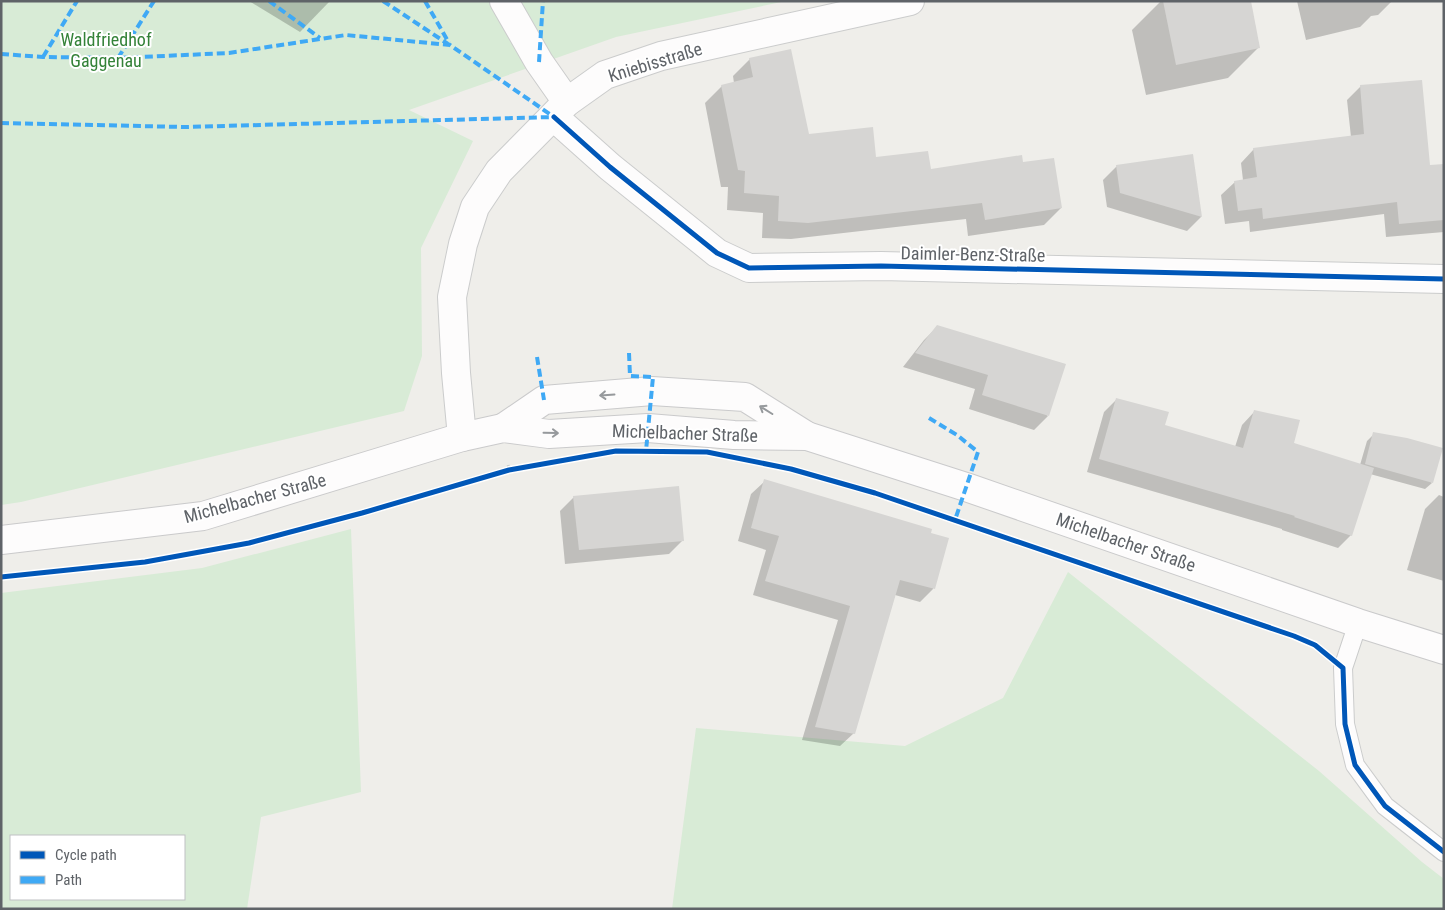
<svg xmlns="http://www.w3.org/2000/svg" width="1445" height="910" font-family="'Roboto Condensed',sans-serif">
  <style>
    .green { fill: #d8ebd6; fill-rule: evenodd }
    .shadow { fill: #0003 }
    .building { fill: #d6d5d3 }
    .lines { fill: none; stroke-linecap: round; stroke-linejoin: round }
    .service-casing { stroke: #cbcccc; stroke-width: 20 }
    .minor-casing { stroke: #cbcccc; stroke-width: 30 }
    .secondary-casing { stroke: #cacacb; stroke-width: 30 }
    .path { stroke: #cacfcc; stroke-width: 3; stroke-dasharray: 5 2.5; stroke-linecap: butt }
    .service { stroke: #fdfcfc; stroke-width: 18 }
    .minor { stroke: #fdfcfc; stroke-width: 28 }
    .secondary { stroke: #fdfcfc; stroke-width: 28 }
    .quiet { stroke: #3fa9f5; stroke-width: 4; stroke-dasharray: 8 4; stroke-linecap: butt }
    .cycleway-casing { stroke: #fff; stroke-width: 8 }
    .cycleway { stroke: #0057b8; stroke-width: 5 }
    .oneway { stroke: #96999c }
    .labels { text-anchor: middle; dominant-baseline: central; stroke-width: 4; stroke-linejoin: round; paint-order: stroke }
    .park-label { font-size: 18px; fill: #348238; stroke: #fff }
    .street-label { font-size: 18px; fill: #5f6368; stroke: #fff }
  </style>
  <rect width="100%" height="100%" fill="#efeeea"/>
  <!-- green -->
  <g class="green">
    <path d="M1,1H786L616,37L409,110L473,141L421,248L422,356L404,411L21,502L1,505Z"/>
    <path d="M351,529L361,792L261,817L247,909H1V593L202,568ZM184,836V899H11V836Z"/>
    <path d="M1068,572L1319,771L1422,862L1444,879V909H672L696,728L905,746L1003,698Z"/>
  </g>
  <!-- shadow -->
  <g class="shadow">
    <path d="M249,1H330L300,32Z"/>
    <path d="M1161,1H1249L1259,47L1228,78L1146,95L1132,30Z"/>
    <path d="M1297,1H1392L1378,15L1371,16L1360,27L1306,40Z"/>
    <path d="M750,59L808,136L875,158L929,171L1022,164L1061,208L1044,225L968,236L966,219L791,239L762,238L763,213L727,210L728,187H721L705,103L722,86L734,83L733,76Z"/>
    <path d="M1361,86L1429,167L1444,166V232L1386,237L1384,214L1250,232L1249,221L1225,224L1221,195L1235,182L1243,180L1241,163L1254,149L1351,137L1347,100Z"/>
    <path d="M1192,156L1201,217L1187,231L1107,207L1103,180L1117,166Z"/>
    <path d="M938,326L1048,416L1034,430L969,409L975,389L903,367L924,340Z"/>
    <path d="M1117,399L1164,426L1235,447L1242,425L1255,411L1292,443L1360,465L1367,441L1374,434L1432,483L1425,489L1370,474L1351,535L1338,548L1282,530V529L1087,472L1104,412Z"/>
    <path d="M765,481L947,539L933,589L920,602L895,595L854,733L840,746L802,740L838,620L753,595L766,550L738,541L751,494Z"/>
    <path d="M1439,495L1444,497V581L1407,570L1425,509Z"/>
    <path d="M574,497L683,540L669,554L565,564L560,511Z"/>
  </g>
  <!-- building -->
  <g class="building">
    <path d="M1163,1H1251L1260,48L1176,65Z"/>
    <path d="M791,49L809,134L873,127L876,157L928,151L931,169L1022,155L1023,162L1054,158L1062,208L985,220L982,203L808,223L778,221L779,196L744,193L745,171L738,170L721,85L753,77L749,58Z"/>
    <path d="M1422,80L1430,165L1444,164V220L1399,224L1397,202L1263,219L1262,208L1238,211L1234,181L1257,177L1253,148L1364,134L1360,85Z"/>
    <path d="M1193,154L1202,217L1120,193L1116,165Z"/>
    <path d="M937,325L1066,364L1049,416L982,395L988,375L915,353Z"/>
    <path d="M1116,398L1169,412L1165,425L1243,448L1254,410L1300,420L1294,443L1374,468L1352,536L1294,517L1295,516L1099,459Z"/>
    <path d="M1373,432L1407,438L1443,448L1433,483L1365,464Z"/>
    <path d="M764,479L932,529L931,533L949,538L935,589L900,580L855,734L815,727L850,606L765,581L779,536L751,528Z"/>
    <path d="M679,486L684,541L579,550L573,496Z"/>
  </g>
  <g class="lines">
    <!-- service casing -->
    <g class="service-casing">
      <path id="service" d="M1358,623L1343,668L1345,724L1355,765L1385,806L1444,852"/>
    </g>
    <!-- minor casing -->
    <g class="minor-casing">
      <g id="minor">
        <path d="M504,1L539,62L567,102"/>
        <path d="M554,117L610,167L717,253L749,268L881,266L1444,279"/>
        <path d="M462,437L456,373L452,297L463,244L475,207L499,171L567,102L605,75L661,56L910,1"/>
      </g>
    </g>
    <!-- secondary casing -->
    <g class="secondary-casing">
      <g id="secondary">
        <path d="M503,428L544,400L652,391L745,397L807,436L966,487L1358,623L1444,650"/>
        <path d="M1,540L203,516L462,437L503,428L549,434L648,428L734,435L807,436"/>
      </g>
    </g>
    <!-- path -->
    <g class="path">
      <path d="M227,547L249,543L362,513L509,470L508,464"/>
      <path d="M1,577L145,562L174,557"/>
    </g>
    <!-- service -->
    <use href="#service" class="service"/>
    <!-- minor -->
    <use href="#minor" class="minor"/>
    <!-- secondary -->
    <use href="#secondary" class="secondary"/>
    <!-- quiet -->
    <g class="quiet">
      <path d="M269,1L320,38"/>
      <path d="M383,1L448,44"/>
      <path d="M425,1L449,43"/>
      <path d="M1,54L43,57L118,58L229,53L346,35L450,45L554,117"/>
      <path d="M43,57L77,1"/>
      <path d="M118,58L154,1"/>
      <path d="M539,62L543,1"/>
      <path d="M1,123L185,127L554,117"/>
      <path d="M629,353L630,376L653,377L646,451"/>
      <path d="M537,357L544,400"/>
      <path d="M929,418L957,435L978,452L955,520"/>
    </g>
    <!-- cycleway casing -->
    <g class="cycleway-casing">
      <g id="cycleway">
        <path d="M554,117L610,167L717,253L749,268L881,266L1444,279"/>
        <path d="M1,577L145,562L249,543L362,513L509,470L616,451L707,452L791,469L875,493L1294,636L1315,645L1343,668L1345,724L1355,765L1385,806L1444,852"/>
      </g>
    </g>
    <!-- cycleway -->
    <use href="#cycleway" class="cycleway"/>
  </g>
  <!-- one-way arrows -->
  <defs><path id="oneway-shaft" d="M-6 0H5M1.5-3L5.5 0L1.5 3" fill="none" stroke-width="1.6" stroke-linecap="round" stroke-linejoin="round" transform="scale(1.25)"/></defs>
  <g class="oneway">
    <use href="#oneway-shaft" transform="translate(607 395) rotate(176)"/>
    <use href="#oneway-shaft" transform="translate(766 410) rotate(-148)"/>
    <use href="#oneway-shaft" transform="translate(551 433) rotate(1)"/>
  </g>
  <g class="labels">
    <!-- park labels -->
    <g class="park-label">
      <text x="106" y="39">Waldfriedhof<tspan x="106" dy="21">Gaggenau</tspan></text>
    </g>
    <!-- street labels -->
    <g class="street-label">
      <text transform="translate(655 62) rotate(-17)">Kniebisstraße</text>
      <text transform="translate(973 254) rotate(1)">Daimler-Benz-Straße</text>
      <text transform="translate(685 433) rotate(2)">Michelbacher Straße</text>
      <text transform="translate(255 498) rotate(-15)">Michelbacher Straße</text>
      <text transform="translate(1126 542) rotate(19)">Michelbacher Straße</text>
    </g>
  </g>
  <!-- border -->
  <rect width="1445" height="910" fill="none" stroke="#5f6368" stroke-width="5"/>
  <!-- legend -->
  <rect x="10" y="835" width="175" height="65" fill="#ffffff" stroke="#bfc1c3"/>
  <rect x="20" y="851" width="25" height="8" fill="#0057b8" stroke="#bfc1c3"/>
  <text x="55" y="860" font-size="15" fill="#5f6368">Cycle path</text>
  <rect x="20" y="876" width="25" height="8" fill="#3fa9f5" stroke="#bfc1c3"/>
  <text x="55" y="885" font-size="15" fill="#5f6368">Path</text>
</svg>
